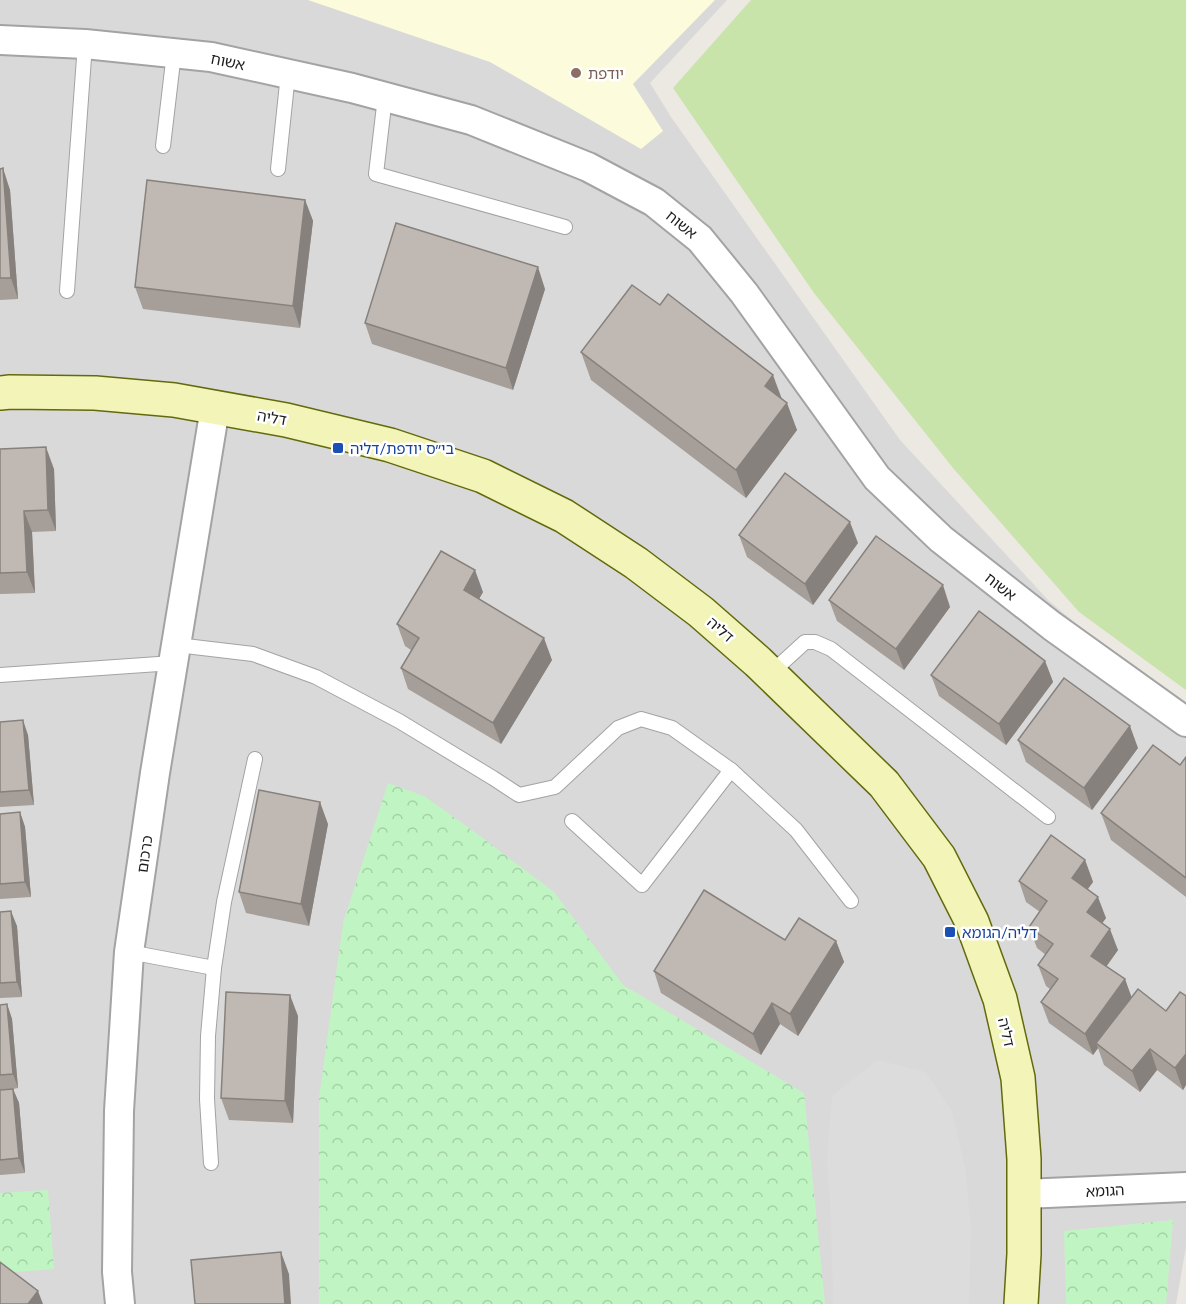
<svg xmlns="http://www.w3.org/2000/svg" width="1186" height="1304" font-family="Lato,'Noto Sans Hebrew',sans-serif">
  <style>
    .residential { fill: #dad9d9 }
    .education { fill: #fcfbdb }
    .grass { fill: #c8e4aa }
    .park { fill: url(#park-crowns) }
    .parking { fill: #dcdcdc }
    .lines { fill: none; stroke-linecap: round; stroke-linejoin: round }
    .lane-casing { stroke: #a3a3a3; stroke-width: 16 }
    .street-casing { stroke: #a3a3a3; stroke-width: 32 }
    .secondary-casing { stroke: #626a0c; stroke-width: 36 }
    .lane { stroke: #fff; stroke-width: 14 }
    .street { stroke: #fff; stroke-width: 28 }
    .secondary { stroke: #f3f4b8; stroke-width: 33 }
    .wall { fill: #a59e99 }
    .shaded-wall { fill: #86817d }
    .building { fill: #c0b8b2; stroke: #86817d; stroke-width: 1.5 }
    .education-dot { fill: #8d6e63; stroke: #fff; stroke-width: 2 }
    .transit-dot { fill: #1a4fb4; stroke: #fff; stroke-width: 2 }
    .labels { text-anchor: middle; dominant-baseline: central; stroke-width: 5; stroke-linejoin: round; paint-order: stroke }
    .street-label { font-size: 15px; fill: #1c1c1c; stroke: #fff }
    .education-label { font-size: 15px; fill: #785e54; stroke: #fff; text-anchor: start }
    .transit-label { font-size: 15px; fill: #164399; stroke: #fff; text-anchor: start }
  </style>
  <defs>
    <pattern id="park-crowns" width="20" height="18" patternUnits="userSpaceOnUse" patternTransform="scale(1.5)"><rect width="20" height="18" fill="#c0f5c3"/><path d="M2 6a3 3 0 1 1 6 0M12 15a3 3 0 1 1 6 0" fill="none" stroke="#a4d1a7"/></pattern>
  </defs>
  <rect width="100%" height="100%" fill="#ece8e2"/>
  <!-- residential -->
  <path class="residential" d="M0,0H727L650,83L671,117L900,440L1049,601L1186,715V1247L1176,1304H0Z"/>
  <!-- education -->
  <path class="education" d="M308,0H715L633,84L663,131L641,149L490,62Z"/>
  <!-- grass -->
  <path class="grass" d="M751,0H1186V690L1079,612L953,468L814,293L673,88Z"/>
  <!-- park -->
  <g class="park">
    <path d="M388,783L424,796L476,833L554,892L623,985L804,1093L825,1304H319V1099L343,923Z"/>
    <path d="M48,1190L54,1269L0,1273V1193Z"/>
    <path d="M1173,1220L1166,1304H1066L1064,1231Z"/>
  </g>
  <!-- parking -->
  <path class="parking" d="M877,1060L926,1072L952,1111L965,1167L971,1229L969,1304H833L831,1220L827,1161L832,1096Z"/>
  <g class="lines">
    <!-- lane casing -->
    <g class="lane-casing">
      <g id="lane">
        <path d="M385,97L376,174L565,227"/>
        <path d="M163,146L174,53"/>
        <path d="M278,169L288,74"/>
        <path d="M67,291L85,44"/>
        <path d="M177,645L253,654L316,677L399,721L493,778L519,795L555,787L618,728L641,719L672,728L731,770L796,830L851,901"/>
        <path d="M771,673L805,642H815L831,649L1048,817"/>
        <path d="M0,675L173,663"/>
        <path d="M572,821L642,885L731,770"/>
        <path d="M129,952L214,968"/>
        <path d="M211,1163L207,1099L208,1036L214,968L224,902L255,759"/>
      </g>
    </g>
    <!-- street casing -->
    <g class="street-casing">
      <g id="street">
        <path d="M0,40L85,44L211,57L352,88L471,120L588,167L654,202L700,239L744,293L877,478L941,539L1052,626L1186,722"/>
        <path d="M1024,1194L1186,1187"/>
        <path d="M120,1304L117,1272L119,1111L129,952L155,773L215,408"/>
      </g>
    </g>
    <!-- secondary casing -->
    <g class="secondary-casing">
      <path id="secondary" d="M0,393L10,392L95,393L174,400L286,420L390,445L483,476L564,516L636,563L701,612L758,662L884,784L939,857L972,922L1000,999L1018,1078L1024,1159V1254L1021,1304"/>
    </g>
    <!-- lane -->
    <use href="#lane" class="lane"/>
    <!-- street -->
    <use href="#street" class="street"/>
    <!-- secondary -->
    <use href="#secondary" class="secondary"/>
  </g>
  <!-- wall -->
  <g class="wall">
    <path d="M0,169L10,190L18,299L0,300Z"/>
    <path d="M305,200L313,221L300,328L143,309L135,287Z"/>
    <path d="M545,289L513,390L372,344L365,323Z"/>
    <path d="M581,352L782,400L797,430L746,498L591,380Z"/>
    <path d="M0,449L54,469L56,531L32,532L35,593L0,594Z"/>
    <path d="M739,535L858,543L813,605L747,557Z"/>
    <path d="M483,592L479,599L552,660L501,744L408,689L401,668L411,650L405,646L397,624Z"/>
    <path d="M829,600L950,607L904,670L837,621Z"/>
    <path d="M1045,661L1053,682L1006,745L939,696L931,675Z"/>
    <path d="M0,722L28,735L34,805L0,807Z"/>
    <path d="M1018,740L1138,748L1092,810L1026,762Z"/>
    <path d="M1186,757V897L1111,840L1101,813L1180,765Z"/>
    <path d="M20,812L25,827L31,897L0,899V814Z"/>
    <path d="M328,824L309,926L246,913L239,892Z"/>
    <path d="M1085,860L1093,882L1088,889L1106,918L1102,923L1118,950L1106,966L1125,979L1131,998L1166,1011L1186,996V1085L1183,1090L1157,1070L1140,1092L1104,1065L1098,1048L1093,1055L1049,1023L1041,1002L1050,989L1046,986L1038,965L1046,955L1037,948L1029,927L1040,912L1026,902L1019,881Z"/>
    <path d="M0,912L17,926L22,997L0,998Z"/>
    <path d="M785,940L836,941L844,962L798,1036L780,1024L761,1055L661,993L654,971Z"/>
    <path d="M7,1004L12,1019L18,1088L13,1089L19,1103L25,1173L0,1175V1005Z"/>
    <path d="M298,1016L293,1123L229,1120L221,1098Z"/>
  </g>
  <!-- shaded-wall -->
  <g class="shaded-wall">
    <path d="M3,168L10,190L18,299L11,278Z"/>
    <path d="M305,200L313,221L300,328L293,306Z"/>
    <path d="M538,267L545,289L513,390L506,368Z"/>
    <path d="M773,375L783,402L765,386Z"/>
    <path d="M787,403L797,430L746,498L736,470Z"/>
    <path d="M46,447L54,469L56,531L48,510Z"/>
    <path d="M24,511L32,532L35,593L27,572Z"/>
    <path d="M850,522L858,543L813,605L805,584Z"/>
    <path d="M475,570L483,592L472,611L464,590Z"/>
    <path d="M943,585L950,607L904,670L896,649Z"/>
    <path d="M544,638L552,660L501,744L493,723Z"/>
    <path d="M1045,661L1053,682L1006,745L999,724Z"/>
    <path d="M23,720L28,735L34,805L29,790Z"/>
    <path d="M1130,726L1138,748L1092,810L1084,788Z"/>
    <path d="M320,802L328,824L309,926L301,904Z"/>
    <path d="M20,812L25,827L31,897L25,882Z"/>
    <path d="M1085,860L1093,882L1080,899L1072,878Z"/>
    <path d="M1098,897L1106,918L1095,933L1087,912Z"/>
    <path d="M11,911L17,926L22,997L17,982Z"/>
    <path d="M1110,929L1118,950L1099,977L1091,956Z"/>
    <path d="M836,941L844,962L798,1036L790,1014Z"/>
    <path d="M1125,979L1133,1001L1096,1043L1098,1048L1093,1055L1085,1034Z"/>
    <path d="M290,995L298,1016L293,1123L285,1101Z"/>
    <path d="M772,1003L780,1024L761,1055L753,1034Z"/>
    <path d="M7,1004L12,1019L18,1088L13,1074Z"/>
    <path d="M1150,1049L1157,1070L1140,1092L1132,1071Z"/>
    <path d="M1186,1054V1085L1183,1090L1175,1068Z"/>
    <path d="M13,1089L19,1103L25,1173L19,1158Z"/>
    <path d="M281,1252L289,1274L291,1304H285Z"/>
    <path d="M38,1291L43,1304H28Z"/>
  </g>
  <!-- building -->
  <g class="building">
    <path d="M3,168L11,278H0V169Z"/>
    <path d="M147,180L305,200L293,306L135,287Z"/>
    <path d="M396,223L538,267L506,368L365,323Z"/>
    <path d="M632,285L660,305L668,294L773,375L765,386L787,403L736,470L581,352Z"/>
    <path d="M46,447L48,510L24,511L27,572L0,573V449Z"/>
    <path d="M785,473L850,522L805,584L739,535Z"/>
    <path d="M876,536L943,585L896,649L829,600Z"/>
    <path d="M441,551L475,570L464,590L544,638L493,723L401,668L419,638L397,624Z"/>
    <path d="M979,611L1045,661L999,724L931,675Z"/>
    <path d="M1064,678L1130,726L1084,788L1018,740Z"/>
    <path d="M23,720L29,790L0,792V722Z"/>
    <path d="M1153,745L1180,765L1186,757V878L1101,813Z"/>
    <path d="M259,790L320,802L301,904L239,892Z"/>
    <path d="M20,812L25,882L0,884V814Z"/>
    <path d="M1051,835L1085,860L1072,878L1098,897L1087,912L1110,929L1091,956L1125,979L1085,1034L1041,1002L1058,979L1038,965L1053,944L1029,927L1047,901L1019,881Z"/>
    <path d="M704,890L785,940L799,918L836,941L790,1014L772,1003L753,1034L654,971Z"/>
    <path d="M11,911L17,982L0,983V912Z"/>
    <path d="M1138,989L1166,1011L1180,992L1186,996V1054L1175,1068L1150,1049L1132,1071L1096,1043Z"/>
    <path d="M226,992L290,995L285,1101L221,1098Z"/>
    <path d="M7,1004L13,1074L0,1075V1005Z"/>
    <path d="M13,1089L19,1158L0,1160V1090Z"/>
    <path d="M281,1252L285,1304H195L191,1260Z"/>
    <path d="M0,1262L38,1291L28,1304H0Z"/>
  </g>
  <!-- markers -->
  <circle class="education-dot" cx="576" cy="73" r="6"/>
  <g class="transit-dot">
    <rect x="332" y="442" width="12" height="12" rx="3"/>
    <rect x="944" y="926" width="12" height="12" rx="3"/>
  </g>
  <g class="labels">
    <!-- street labels -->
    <g class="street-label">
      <text transform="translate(228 61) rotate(11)">אשוח</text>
      <text transform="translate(682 224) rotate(39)">אשוח</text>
      <text transform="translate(272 417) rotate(10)">דליה</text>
      <text transform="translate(1001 586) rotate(38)">אשוח</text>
      <text transform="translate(721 629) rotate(41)">דליה</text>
      <text transform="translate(144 854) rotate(-82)">כרכום</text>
      <text transform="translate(1007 1032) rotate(77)">דליה</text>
      <text transform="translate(1105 1190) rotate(-3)">הגומא</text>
    </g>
    <!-- education labels -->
    <g class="education-label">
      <text x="588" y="73">יודפת</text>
    </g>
    <!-- transit labels -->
    <g class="transit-label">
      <text x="350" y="448">בי״ס יודפת/דליה</text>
      <text x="962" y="932">דליה/הגומא</text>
    </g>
  </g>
</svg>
